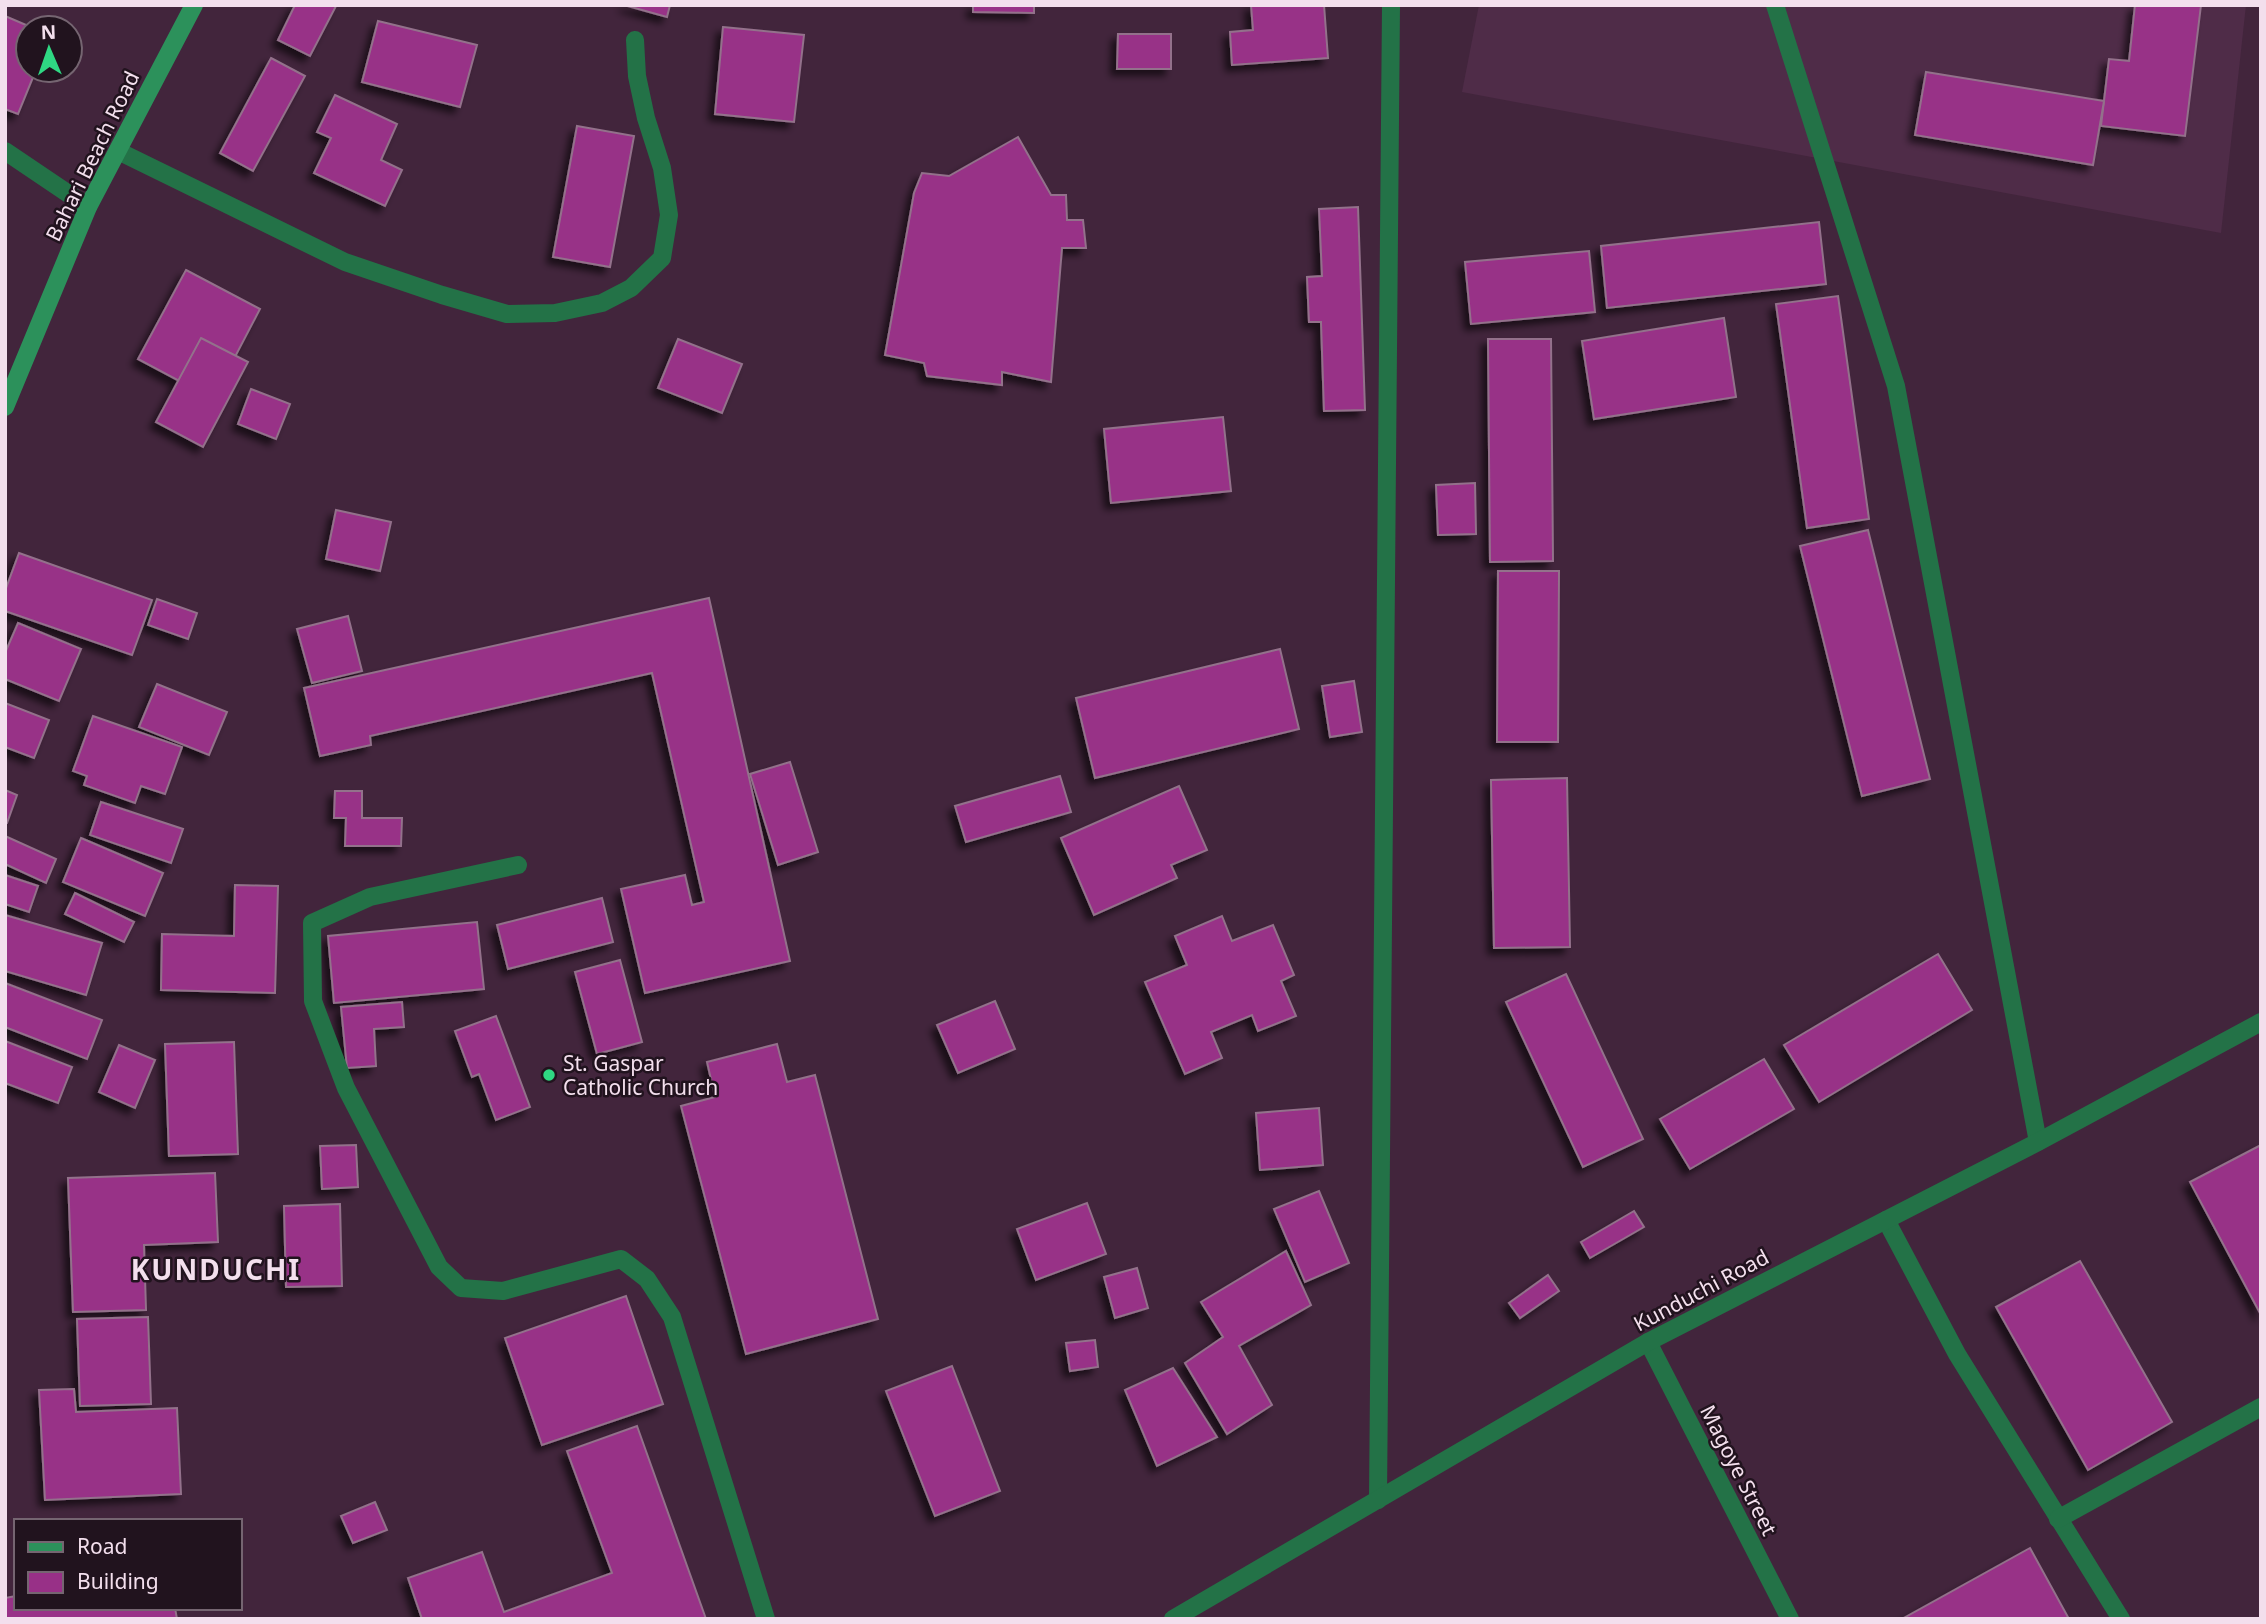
<svg xmlns="http://www.w3.org/2000/svg" width="2266" height="1624" font-family="'Noto Sans',sans-serif">
  <style>
    .built { fill: #4f2c48 }
    .building { fill: #983087; stroke: #93718b; stroke-width: 2; filter: url(#shadow) }
    .lines { fill: none; stroke-linecap: round; stroke-linejoin: round }
    .lane { stroke: #237247; stroke-width: 18 }
    .street { stroke: #237247; stroke-width: 18 }
    .secondary { stroke: #2c915b; stroke-width: 18 }
    .poi-dot { fill: #2fd883; stroke: #21131e; stroke-width: 2.5 }
    .labels { text-anchor: middle; dominant-baseline: central; stroke-width: 5; stroke-linejoin: round; paint-order: stroke }
    .street-label { font-size: 21px; fill: #f3dfed; stroke: #21131e }
    .poi-label { font-size: 21px; fill: #f3dfed; stroke: #21131e; text-anchor: start }
    .district-label { font-size: 28px; font-weight: bold; letter-spacing: 2px; fill: #f3dfed; stroke: #21131e }
  </style>
  <defs>
    <filter id="shadow"><feDropShadow dx="-6" dy="6" stdDeviation="3.5" flood-color="#0009"/></filter>
  </defs>
  <rect width="100%" height="100%" fill="#42253c"/>
  <!-- built -->
  <path class="built" d="M1479,5H2246L2221,233L1462,92Z"/>
  <!-- building -->
  <g class="building">
    <path d="M295,5L336,6L310,56L278,40Z"/>
    <path d="M624,5H670L667,17Z"/>
    <path d="M973,5H1034V13L973,12Z"/>
    <path d="M1251,5H1324L1328,58L1232,65L1230,32L1253,30Z"/>
    <path d="M2135,5H2201L2185,136L2101,126L2109,59L2129,61Z"/>
    <path d="M5,16L33,28H28V70H36L18,114L5,109Z"/>
    <path d="M378,21L477,45L460,107L362,82Z"/>
    <path d="M723,27L804,35L794,122L715,114Z"/>
    <path d="M1118,34H1171V69H1117Z"/>
    <path d="M271,58L305,76L253,171L220,153Z"/>
    <path d="M1926,72L2104,101L2093,165L1915,135Z"/>
    <path d="M335,95L397,124L381,160L402,170L385,206L314,173L331,138L317,132Z"/>
    <path d="M577,126L634,136L610,267L553,257Z"/>
    <path d="M1018,137L1051,195H1066L1067,220H1083L1086,248H1062L1051,382L1002,372V385L927,376L924,363L885,355L914,193L922,173L949,176Z"/>
    <path d="M1358,207L1365,410L1324,411L1321,322H1309L1307,277L1322,276L1319,209Z"/>
    <path d="M1819,222L1826,284L1607,308L1601,246Z"/>
    <path d="M1589,251L1595,312L1471,324L1465,262Z"/>
    <path d="M186,270L260,309L213,399L138,359Z"/>
    <path d="M1838,296L1869,519L1807,528L1776,304Z"/>
    <path d="M1724,318L1736,397L1594,419L1582,341Z"/>
    <path d="M201,338L248,362L203,447L156,422Z"/>
    <path d="M678,339L742,364L722,413L658,388Z"/>
    <path d="M1488,339H1551L1553,561L1490,562Z"/>
    <path d="M251,389L290,404L276,439L238,424Z"/>
    <path d="M1223,417L1231,491L1111,503L1104,429Z"/>
    <path d="M1475,483L1476,534L1438,535L1436,485Z"/>
    <path d="M336,510L391,522L380,571L326,559Z"/>
    <path d="M1868,530L1930,779L1862,796L1800,546Z"/>
    <path d="M19,553L152,600L132,655L5,611V591Z"/>
    <path d="M1498,571H1559L1558,742H1497Z"/>
    <path d="M709,598L790,961L645,993L621,889L685,875L692,905L704,902L652,673L370,736L371,745L320,756L304,688Z"/>
    <path d="M157,599L197,613L188,639L148,625Z"/>
    <path d="M348,616L362,671L312,683L297,629Z"/>
    <path d="M18,623L81,649L59,701L5,679V653Z"/>
    <path d="M1280,649L1299,729L1095,778L1076,698Z"/>
    <path d="M1354,681L1362,732L1330,737L1322,686Z"/>
    <path d="M157,684L227,712L209,755L139,727Z"/>
    <path d="M5,703L49,720L34,758L5,747Z"/>
    <path d="M93,716L182,747L165,794L141,786L135,803L84,785L87,776L73,771Z"/>
    <path d="M790,762L818,852L778,865L750,774Z"/>
    <path d="M1060,776L1071,812L966,842L955,806Z"/>
    <path d="M1567,778L1570,947L1494,948L1491,780Z"/>
    <path d="M1179,786L1207,850L1171,865L1177,878L1094,915L1061,838Z"/>
    <path d="M5,790L17,795L7,823H5Z"/>
    <path d="M335,791H362V818H402L401,846H345L346,818H334Z"/>
    <path d="M101,802L183,829L171,863L90,835Z"/>
    <path d="M5,836L56,859L46,883L5,864Z"/>
    <path d="M81,838L163,873L145,916L63,882Z"/>
    <path d="M5,875L38,886L29,912L5,904Z"/>
    <path d="M235,885L278,886L275,993L161,990L162,934L234,936Z"/>
    <path d="M75,893L134,922L124,942L65,914Z"/>
    <path d="M602,898L613,942L508,969L497,925Z"/>
    <path d="M5,915L102,943L86,995L5,971Z"/>
    <path d="M1222,916L1232,941L1273,925L1294,975L1281,981L1296,1016L1258,1031L1252,1015L1211,1032L1222,1058L1185,1074L1145,982L1187,965L1175,936Z"/>
    <path d="M477,922L484,989L334,1003L328,936Z"/>
    <path d="M1938,954L1972,1010L1819,1102L1784,1045Z"/>
    <path d="M620,960L642,1042L597,1054L575,972Z"/>
    <path d="M1566,974L1643,1139L1583,1167L1506,1002Z"/>
    <path d="M5,983L102,1020L87,1059L5,1027Z"/>
    <path d="M995,1001L1015,1049L958,1073L937,1025Z"/>
    <path d="M402,1002L404,1027L374,1029L376,1066L347,1068L341,1007Z"/>
    <path d="M496,1016L530,1107L496,1120L479,1074L472,1077L455,1031Z"/>
    <path d="M5,1041L72,1067L58,1103L5,1083Z"/>
    <path d="M234,1042L238,1154L169,1156L165,1044Z"/>
    <path d="M777,1044L787,1082L815,1075L878,1319L746,1354L681,1106L715,1097L707,1062Z"/>
    <path d="M119,1045L155,1060L135,1108L99,1092Z"/>
    <path d="M1764,1059L1794,1109L1690,1169L1660,1119Z"/>
    <path d="M1319,1108L1323,1165L1260,1170L1256,1113Z"/>
    <path d="M356,1145L358,1187L322,1189L320,1146Z"/>
    <path d="M2261,1145V1315L2190,1182Z"/>
    <path d="M215,1173L218,1242L144,1245L146,1310L73,1312L68,1178Z"/>
    <path d="M1319,1191L1349,1263L1305,1282L1274,1209Z"/>
    <path d="M1087,1203L1106,1254L1036,1280L1017,1229Z"/>
    <path d="M340,1204L342,1286L286,1287L284,1206Z"/>
    <path d="M1634,1211L1644,1227L1590,1258L1581,1242Z"/>
    <path d="M1286,1251L1311,1305L1239,1346L1272,1405L1227,1434L1185,1363L1223,1337L1201,1302Z"/>
    <path d="M2080,1261L2172,1422L2088,1470L1996,1307Z"/>
    <path d="M1137,1268L1148,1308L1115,1318L1104,1277Z"/>
    <path d="M1548,1275L1559,1291L1520,1318L1509,1303Z"/>
    <path d="M626,1296L663,1404L542,1445L505,1338Z"/>
    <path d="M148,1317L151,1404L80,1406L77,1319Z"/>
    <path d="M1095,1340L1098,1367L1070,1371L1066,1343Z"/>
    <path d="M952,1366L1000,1491L935,1516L886,1391Z"/>
    <path d="M1173,1368L1217,1437L1157,1466L1125,1390Z"/>
    <path d="M74,1389L76,1412L177,1408L181,1494L45,1500L39,1390Z"/>
    <path d="M637,1426L706,1619H422L408,1578L482,1552L504,1612L612,1573L567,1451Z"/>
    <path d="M375,1502L387,1530L353,1543L341,1516Z"/>
    <path d="M2030,1548L2069,1619H1902Z"/>
    <path d="M16,1596V1608H175L177,1619H5V1598Z"/>
  </g>
  <g class="lines">
    <!-- lane -->
    <g class="lane">
      <path d="M1775,5L1896,386L2038,1142"/>
      <path d="M518,865L370,897L312,923L313,1001L346,1088L439,1267L461,1288L503,1291L621,1259L647,1279L672,1317L766,1619"/>
      <path d="M1886,1220L1957,1354L2121,1619"/>
      <path d="M2058,1519L2261,1407"/>
    </g>
    <!-- street -->
    <g class="street">
      <path d="M5,151L88,207"/>
      <path d="M118,151L345,262L442,295L507,314L555,313L602,303L631,288L662,258L669,215L662,168L646,118L637,76L635,40"/>
      <path d="M1648,1342L1790,1619"/>
      <path d="M1378,1500L1391,5"/>
      <path d="M1173,1619L1648,1342L2038,1142L2261,1022"/>
    </g>
    <!-- secondary -->
    <path class="secondary" d="M5,407L88,207L194,5"/>
  </g>
  <!-- markers -->
  <circle class="poi-dot" cx="549" cy="1075" r="7"/>
  <g class="labels">
    <!-- street labels -->
    <g class="street-label">
      <text transform="translate(92 156) rotate(-64)">Bahari Beach Road</text>
      <text transform="translate(1701 1290) rotate(-28)">Kunduchi Road</text>
      <text transform="translate(1739 1470) rotate(63)">Magoye Street</text>
    </g>
    <!-- poi labels -->
    <g class="poi-label">
      <text x="563" y="1063">St. Gaspar<tspan x="563" dy="24">Catholic Church</tspan></text>
    </g>
    <!-- district labels -->
    <g class="district-label">
      <text x="216" y="1269">KUNDUCHI</text>
    </g>
  </g>
  <!-- border -->
  <rect width="2266" height="1624" fill="none" stroke="#f3dfed" stroke-width="14"/>
  <!-- legend -->
  <rect x="14" y="1519" width="228" height="91" fill="#21131e" stroke="#756571" stroke-width="2"/>
  <rect x="28" y="1542" width="35" height="10" fill="#2c915b" stroke="#756571" stroke-width="2"/>
  <text x="77" y="1554" font-size="21" fill="#f3dfed">Road</text>
  <rect x="28" y="1572" width="35" height="21" fill="#983087" stroke="#756571" stroke-width="2"/>
  <text x="77" y="1589" font-size="21" fill="#f3dfed">Building</text>
  <!-- north arrow -->
  <g transform="translate(49 49) rotate(358)"><circle r="33" fill="#21131e" stroke="#756571" stroke-width="2"/>
  <path d="M0-5L12 26L0 18L-12 26Z" fill="#2fd883"/>
  <text y="-10" font-size="19" font-weight="bold" text-anchor="middle" fill="#f3dfed">N</text>
  </g>
</svg>
